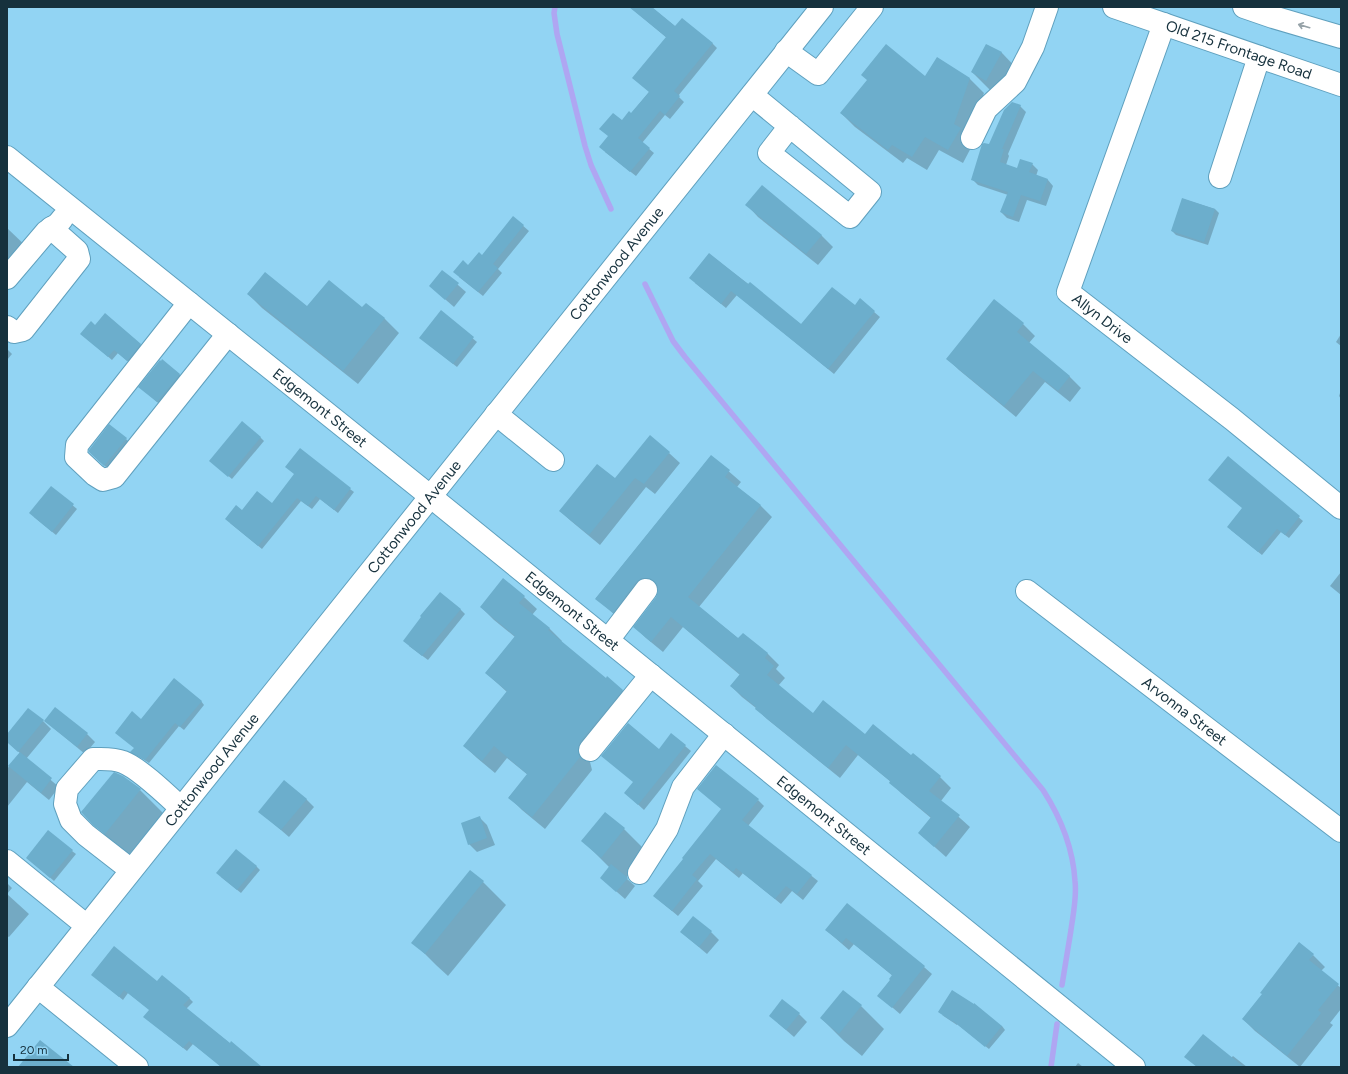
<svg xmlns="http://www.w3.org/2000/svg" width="1348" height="1074" font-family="Figtree,sans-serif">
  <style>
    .shadow { fill: #0003 }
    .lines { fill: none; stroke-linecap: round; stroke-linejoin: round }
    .stream { stroke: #afa6f2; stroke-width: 5.5 }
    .building { fill: #6caecc }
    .minor-casing { stroke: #5fa0be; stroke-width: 24 }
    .minor { stroke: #fff; stroke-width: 22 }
    .oneway { stroke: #96a2a8 }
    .labels { text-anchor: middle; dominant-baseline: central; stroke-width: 4; stroke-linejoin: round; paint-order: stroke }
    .street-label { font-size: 15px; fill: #16313d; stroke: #92d4f3 }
  </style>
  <rect width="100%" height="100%" fill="#92d4f3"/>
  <!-- shadow -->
  <g class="shadow">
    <path d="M630,7H651L676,27L712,43L717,48L678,96L684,102L670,119L665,115L642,143L654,153L636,176L605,152L622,121L631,114L649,92L667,38Z"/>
    <path d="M987,45L1002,53L1024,76L1009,103L995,95L972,72Z"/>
    <path d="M937,59L970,79L984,93L968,136L974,142L963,163L939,150L927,170L907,158L903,163L855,127L841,113L868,80L926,78Z"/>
    <path d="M1020,106L1026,112L1008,154L1009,156L1006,165L1018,169L1032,164L1038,170L1036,176L1048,180L1053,186L1046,206L1027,200L1019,222L1007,218L1001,212L1008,195L978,185L972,179L989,145Z"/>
    <path d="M1183,199L1215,209L1219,213L1208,245L1176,235L1172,231Z"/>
    <path d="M747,205L821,235L833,247L818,265L758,217Z"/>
    <path d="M514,218L529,231L498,269L502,273L483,296L459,277L469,266L482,256Z"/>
    <path d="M7,228L30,250L7,278Z"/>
    <path d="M709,254L802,325L855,306L860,300L880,317L834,374L737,295L726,308L695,283Z"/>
    <path d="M442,271L466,292L454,307L430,286Z"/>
    <path d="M248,294L307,308H363L366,304L385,319L399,333L358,384L262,308Z"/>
    <path d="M441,312L477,342L457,367L424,341Z"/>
    <path d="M1023,324L1035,336L1029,343L1069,376L1081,388L1070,402L1045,382L1016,417L959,370L947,358Z"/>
    <path d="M96,326L140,344L144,348L131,364L118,353L112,360L85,337Z"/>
    <path d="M1341,334V346L1336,342Z"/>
    <path d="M7,349L12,354L7,360Z"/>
    <path d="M179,374L187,382L165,409L140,387Z"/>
    <path d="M1341,390V399L1339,396Z"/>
    <path d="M260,437L264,441L232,479L214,464Z"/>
    <path d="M126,439L134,447L113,473L98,460Z"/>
    <path d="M669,453L680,463L655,494L646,487L600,545L571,521L560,511L615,480Z"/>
    <path d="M711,456L741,482L737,487L761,506L772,517L699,607L739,639L743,634L768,654L779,665L776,669L785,678L778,686L813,715L865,735L911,756L913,754L940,777L951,788L941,801L970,827L946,857L919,833L931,818L901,793L891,782L858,755L840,778L767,719L756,708L742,697L731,686L740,675L683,627L663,652L646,638L635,627L657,598L659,588L653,589L624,623L596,598Z"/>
    <path d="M1228,457L1303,521L1289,538L1281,532L1262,555L1231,530L1243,508Z"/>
    <path d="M295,475L350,489L354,492L338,513L320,499L312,509L301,501L262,549L230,523L242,511L272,505Z"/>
    <path d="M51,487L77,509L56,535L34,517Z"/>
    <path d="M1341,572V595L1330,586Z"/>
    <path d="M524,597L537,609L532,615L549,628L562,641L561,642L606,679L622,690L635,703L593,755L590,762L592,770L545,829L522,810L509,797L528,775L507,758L495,773L477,758L464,746L507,692L486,673L515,637L494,620L481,607Z"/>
    <path d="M460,609L465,614L428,660L409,646Z"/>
    <path d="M201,701L204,705L184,730L179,726L149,763L132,752L135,748L142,720Z"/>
    <path d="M43,721L51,729L26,759L59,787L49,800L27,782L7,807V769L20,753L7,742V735Z"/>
    <path d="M45,721L87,734L95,742L85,754Z"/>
    <path d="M685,746L691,751L644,810L631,798L634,782L659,750Z"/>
    <path d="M140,790L163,813L128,856L118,848L95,825Z"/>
    <path d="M306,799L314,807L289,837L260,812Z"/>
    <path d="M758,800L764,806L748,826L818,881L803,900L792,891L781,904L743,873L739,878L716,859L698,881L703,886L678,916L654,896Z"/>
    <path d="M605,813L624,829L647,852L626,878L635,886L625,899L601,878L610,868L583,841Z"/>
    <path d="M479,817L487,825L495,845L477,852L469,844Z"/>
    <path d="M72,851L76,854L54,881L31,861Z"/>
    <path d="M256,866L260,870L241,893L221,877Z"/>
    <path d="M470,872L483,882L506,905L448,976L436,965L413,942Z"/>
    <path d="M7,883L12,888L7,894L29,914L9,937L7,936Z"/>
    <path d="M826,930L924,967L932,974L900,1014L879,996L893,976L854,944L849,950Z"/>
    <path d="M681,932H711L719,940L707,954Z"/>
    <path d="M1313,955L1325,967L1321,971L1341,988V1009L1330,1023L1333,1025L1300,1067L1255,1031L1243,1019Z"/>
    <path d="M96,978L157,982L189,998L193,1002L186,1009L260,1067H222L193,1044L187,1051L148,1020L150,1010L128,993L123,1000Z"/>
    <path d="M861,1006L884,1029L862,1056L844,1041L821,1018Z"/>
    <path d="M799,1014L807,1022L794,1037L778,1023Z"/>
    <path d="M942,1015L1002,1026L1005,1030L989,1049L957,1024V1025Z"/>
    <path d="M1233,1056L1247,1067H1198L1231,1058Z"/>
    <path d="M1078,1063L1083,1067H1075Z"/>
  </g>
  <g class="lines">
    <!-- stream -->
    <g class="stream">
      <path d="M555,7L554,13L557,34L585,146L591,165L611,209"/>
      <path d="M645,284L673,341L685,357L1043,790C1061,818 1073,848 1075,881C1077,898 1073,914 1071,930C1068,948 1065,966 1062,985"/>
      <path d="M1051,1067L1057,1024"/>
    </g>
  </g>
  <!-- building -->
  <g class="building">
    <path d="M629,7H652L675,26L682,18L713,43L674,91L680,96L665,115L660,111L638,138L650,148L630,172L599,147L608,136L599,129L613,113L622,120L629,111L631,113L649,92L632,78L666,37Z"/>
    <path d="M886,44L925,76L937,57L970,78L954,124L961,128L948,150L925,137L912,157L892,145L888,150L840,113L867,80L861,75Z"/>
    <path d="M986,44L1002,52L986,81L971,72Z"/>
    <path d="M1012,102L1021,105L1002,149H1004L1000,162L1017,168L1020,159L1033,163L1029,172L1048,179L1040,201L1021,195L1013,217L1000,212L1008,192L971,180L982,144L984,143L989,144L1004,110Z"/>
    <path d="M762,185L822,235L806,254L745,205Z"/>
    <path d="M1182,198L1215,209L1204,242L1171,231Z"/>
    <path d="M513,216L524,225L493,264L498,268L478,292L453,272L463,260L468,265L479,252L482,255Z"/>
    <path d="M709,253L748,284L750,282L801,324L832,287L855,305L860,298L875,311L828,369L731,291L721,304L689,278Z"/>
    <path d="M442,270L459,283L445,300L429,286Z"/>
    <path d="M265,272L307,306L329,280L362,307L366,303L385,318L343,371L247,294Z"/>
    <path d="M994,299L1024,323L1017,332L1070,376L1058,391L1033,371L1004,406L946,359Z"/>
    <path d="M441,310L474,337L453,364L419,338Z"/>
    <path d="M105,313L141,344L127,361L114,350L108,357L80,334L91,321L95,325Z"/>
    <path d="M162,359L180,374L157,402L138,387L160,360L161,361Z"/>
    <path d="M242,421L261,437L228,477L209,461Z"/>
    <path d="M109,424L127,438L104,466L89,452V450Z"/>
    <path d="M650,435L670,452L644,484L635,478L589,535L559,511L597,464L615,478Z"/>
    <path d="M300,448L351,488L334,510L316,496L308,506L297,498L258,546L225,519L236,505L242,510L257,491L272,503L294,474L285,467Z"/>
    <path d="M711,455L730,470L725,477L761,505L688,597L738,638L743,633L768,653L765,658L774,666L767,675L813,713L823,700L865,734L873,724L911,755L913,753L941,776L929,791L960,815L934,847L918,833L931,817L889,783L890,781L846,745L828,768L755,709L756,707L730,686L740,674L671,617L651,642L633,627L656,597L658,591V586L653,580L647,578H642L636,582L613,613L595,599Z"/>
    <path d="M1228,456L1300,516L1285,535L1277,529L1258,552L1227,527L1242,508L1208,480Z"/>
    <path d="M51,486L74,504L52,532L29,513Z"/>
    <path d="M503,578L525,596L519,603L550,628L548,630L606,678L607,676L623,690L580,742L578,748L580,757L532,817L508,798L527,774L494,746L482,761L463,746L507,691L485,673L515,636L480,607Z"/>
    <path d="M440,592L461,609L422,656L403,641L421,617L420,616Z"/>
    <path d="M174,678L202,701L180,727L175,723L145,760L130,752L134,748L115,733L132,711L141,719Z"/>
    <path d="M55,707L88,733L77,747L44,721Z"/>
    <path d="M28,708L44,720L18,752L7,742V734Z"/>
    <path d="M628,723L659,749L671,733L686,745L638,805L624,793L633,782L601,756Z"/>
    <path d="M20,752L52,778L41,793L8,766Z"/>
    <path d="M716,765L759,799L742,820L812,875L797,894L786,886L775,899L736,868L733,872L710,854L692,875L697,879L672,911L653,896L683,859L682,858L721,809L697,789Z"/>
    <path d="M114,772L123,776L141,789L105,834L94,826L81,812Z"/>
    <path d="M284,780L307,799L281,830L258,812Z"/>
    <path d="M605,812L625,828L601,858L581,841Z"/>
    <path d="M480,816L487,838L468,845L461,823Z"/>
    <path d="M48,830L73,850L50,878L26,858Z"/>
    <path d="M236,849L257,866L237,890L216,873Z"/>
    <path d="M611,864L628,878L616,892L600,878Z"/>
    <path d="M470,870L484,881L425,954L411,943Z"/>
    <path d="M847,903L925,966L892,1008L877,996L890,980L889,979L892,975L846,938L842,943L825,930Z"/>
    <path d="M693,916L712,931L699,947L680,932Z"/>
    <path d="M1299,942L1314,954L1309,960L1339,984L1318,1010L1321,1013L1287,1056L1242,1019L1262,994L1260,993Z"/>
    <path d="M114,946L157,981L162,975L190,998L183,1005L230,1043L231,1041L262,1067H221L189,1041L183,1048L143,1017L149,1010L124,990L119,997L91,975Z"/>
    <path d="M843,990L862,1005L839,1034L820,1018Z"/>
    <path d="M952,990L974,1004V1003L1002,1026L985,1047L953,1021V1022L938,1012Z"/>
    <path d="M782,999L800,1013L786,1030L769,1016Z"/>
    <path d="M1203,1034L1244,1067H1197L1184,1057Z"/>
    <path d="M40,1040L74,1067H18Z"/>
  </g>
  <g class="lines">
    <!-- minor casing -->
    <g class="minor-casing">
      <g id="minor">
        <path id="s1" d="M1114,7L1341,85"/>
        <path d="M1244,7L1273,17L1341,37"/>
        <path id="s2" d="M1164,24L1068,292L1232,419L1341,508"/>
        <path d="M786,51L818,74L872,7"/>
        <path d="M752,95L870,192L850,217L769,153L790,126"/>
        <path d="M972,138L986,109L1015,82L1033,47L1047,7"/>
        <path id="s3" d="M7,157L430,496L1134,1067"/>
        <path d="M1220,177L1259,57"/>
        <path d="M7,278L46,232L58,224L62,219"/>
        <path d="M189,303L77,445L76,457L95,475L103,480L114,477L228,334"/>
        <path d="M7,327L14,332L23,330L79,259L77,251L51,228"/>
        <path d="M496,414L553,460"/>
        <path id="s4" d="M1027,591L1341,831"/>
        <path d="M608,640L646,590"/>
        <path d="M590,750L651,675"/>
        <path d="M7,861L87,926"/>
        <path d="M131,870L86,835L71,820L65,804L67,789L93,759C103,759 113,758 123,762C139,768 167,795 181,808"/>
        <path d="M639,873L667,829L683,787L724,734"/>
        <path d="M38,987L137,1067"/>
        <path id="s5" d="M7,1026L822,7"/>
      </g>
    </g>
    <!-- minor -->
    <use href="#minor" class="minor"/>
  </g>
  <!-- one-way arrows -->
  <defs><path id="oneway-shaft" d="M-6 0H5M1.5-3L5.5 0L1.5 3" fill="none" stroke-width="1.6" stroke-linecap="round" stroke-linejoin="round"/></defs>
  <use class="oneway" href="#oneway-shaft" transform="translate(1304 26) rotate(-164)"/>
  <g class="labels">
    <!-- street labels -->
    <g class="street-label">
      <text stroke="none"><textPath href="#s1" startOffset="132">Old 215 Frontage Road</textPath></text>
      <text stroke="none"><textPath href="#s5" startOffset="976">Cottonwood Avenue</textPath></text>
      <text stroke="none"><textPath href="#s2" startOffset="328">Allyn Drive</textPath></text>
      <text stroke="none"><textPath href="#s3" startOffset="401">Edgemont Street</textPath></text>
      <text stroke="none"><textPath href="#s5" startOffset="652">Cottonwood Avenue</textPath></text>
      <text stroke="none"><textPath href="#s3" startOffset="725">Edgemont Street</textPath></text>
      <text stroke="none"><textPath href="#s4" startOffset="198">Arvonna Street</textPath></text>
      <text stroke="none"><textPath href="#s5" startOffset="328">Cottonwood Avenue</textPath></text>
      <text stroke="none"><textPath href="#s3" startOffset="1049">Edgemont Street</textPath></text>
    </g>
  </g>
  <!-- border -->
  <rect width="1348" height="1074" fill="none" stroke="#16313d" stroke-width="16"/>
  <!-- scale -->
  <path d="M14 1054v6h54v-6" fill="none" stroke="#16313d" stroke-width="2"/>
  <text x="20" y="1054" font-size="12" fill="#16313d" stroke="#92d4f3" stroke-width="3" paint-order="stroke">20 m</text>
</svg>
